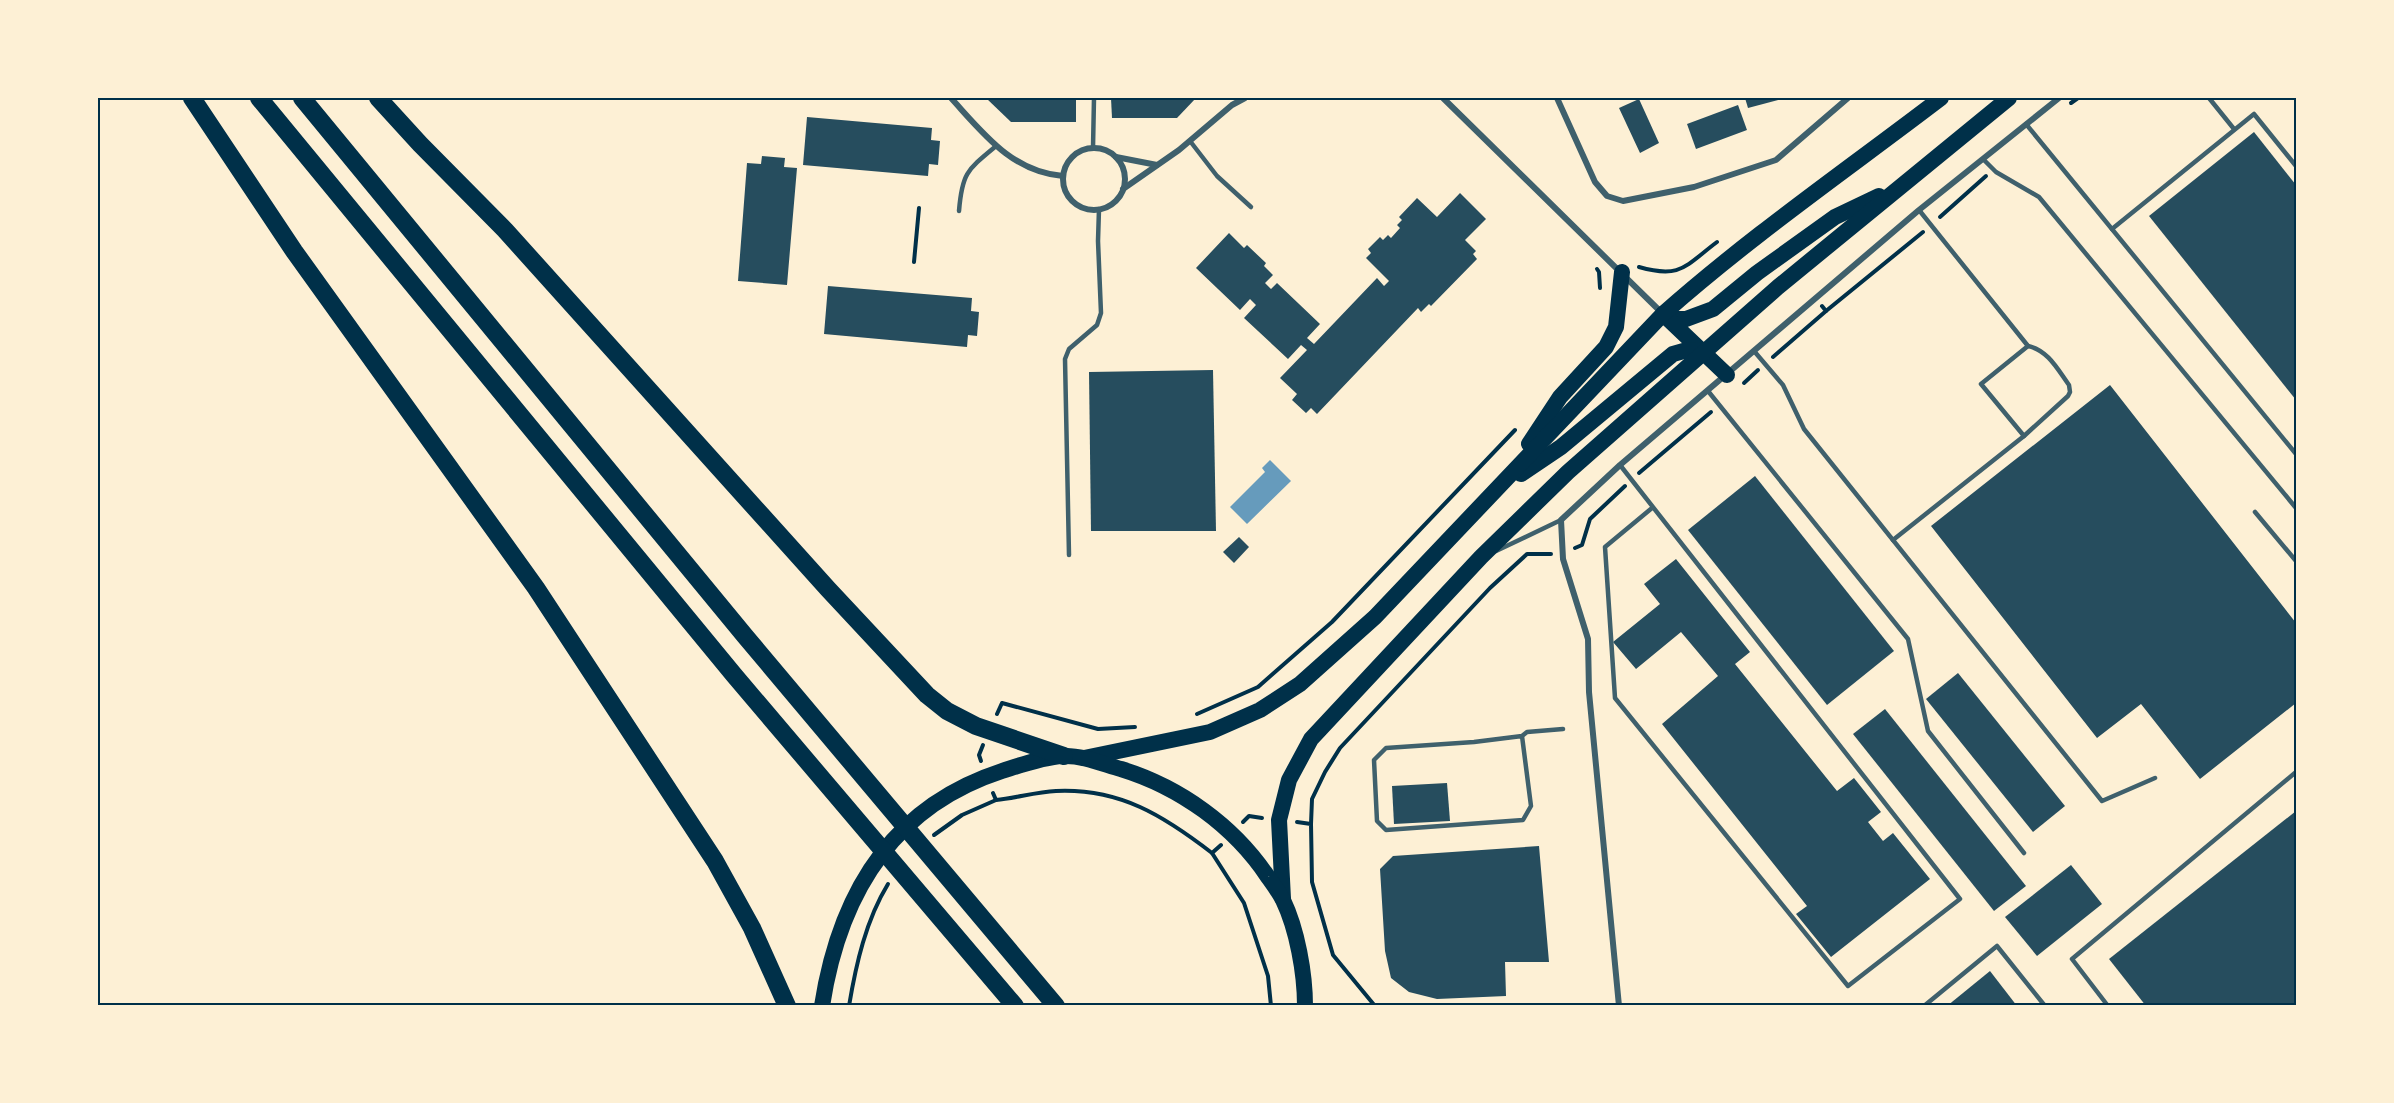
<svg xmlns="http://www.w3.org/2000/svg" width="2394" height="1103" font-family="'Varela Round',sans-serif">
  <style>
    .water { fill: #669bbc }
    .building { fill: #264d5e }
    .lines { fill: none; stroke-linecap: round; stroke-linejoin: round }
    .path { stroke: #003049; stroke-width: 4 }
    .service { stroke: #3f606c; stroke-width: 4.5 }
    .minor { stroke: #3f606c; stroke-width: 6 }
    .trunk { stroke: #003049; stroke-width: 16 }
    .motorway { stroke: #003049; stroke-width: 18 }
    .neatline { fill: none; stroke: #003049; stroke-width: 2 }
  </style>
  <rect width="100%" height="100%" fill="#fdf0d5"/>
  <!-- water -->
  <path class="water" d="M1270,460L1291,481L1247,524L1230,507L1265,472L1262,468Z"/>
  <!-- building -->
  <g class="building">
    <path d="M986,98H1076V122H1011Z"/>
    <path d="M1111,98H1196L1177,118H1112Z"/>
    <path d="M1745,98H1786L1748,108Z"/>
    <path d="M1639,99L1659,143L1640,153L1619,108Z"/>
    <path d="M1738,105L1747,130L1696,149L1687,124Z"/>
    <path d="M807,117L932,128L931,140L940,141L938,165L929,164L928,176L803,165Z"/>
    <path d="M2254,132L2296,185V400L2149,216Z"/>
    <path d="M762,156L785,158L784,167L797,168L787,285L738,281L747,163L761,164Z"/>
    <path d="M1460,193L1486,219L1465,240L1476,251L1473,254L1477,259L1431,306L1429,304L1421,312L1418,308L1317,414L1311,408L1306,413L1292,400L1297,394L1280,378L1307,350L1301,345L1288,359L1244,318L1256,305L1250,299L1240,310L1196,268L1229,233L1244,248L1247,245L1266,263L1264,266L1273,275L1265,283L1271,289L1277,283L1320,324L1307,338L1314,344L1377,278L1384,286L1389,281L1366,258L1371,253L1368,249L1380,237L1383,240L1388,235L1391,238L1400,228L1397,225L1402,220L1399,217L1417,198L1437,217Z"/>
    <path d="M828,286L972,298L971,311L979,312L977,336L968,335L967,347L824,334Z"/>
    <path d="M1213,370L1216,531H1091L1089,372Z"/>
    <path d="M2110,385L2296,623V703L2200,779L2141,704L2097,738L1931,526Z"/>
    <path d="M1755,476L1894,651L1827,705L1688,530Z"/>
    <path d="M1239,537L1249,547L1234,563L1223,552Z"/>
    <path d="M1676,559L1750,652L1735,664L1837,791L1854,778L1881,812L1868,822L1883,841L1893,833L1930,879L1831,957L1796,914L1807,906L1662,724L1718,676L1681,632L1636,669L1613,642L1660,604L1644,584Z"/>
    <path d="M1958,673L2065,806L2033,832L1926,699Z"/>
    <path d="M1885,709L2026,886L1994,911L1853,734Z"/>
    <path d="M1447,783L1450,821L1394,824L1392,786Z"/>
    <path d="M2296,811V1006H2146L2109,959Z"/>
    <path d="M1539,846L1549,962H1505L1506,996L1437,999L1409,992L1391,978L1385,951L1380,869L1393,856Z"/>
    <path d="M2071,865L2102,904L2037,956L2005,917Z"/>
    <path d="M1990,971L2017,1006H1947Z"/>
  </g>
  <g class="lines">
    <!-- path -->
    <g class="path">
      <path d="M2071,103L2078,98"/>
      <path d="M1940,217L1986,176"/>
      <path d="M914,262L919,208"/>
      <path d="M1639,267C1681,279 1685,266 1717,242"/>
      <path d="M1597,269L1599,272L1600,288"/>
      <path d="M1826,311L1923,232"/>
      <path d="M1773,357L1826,311L1822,306"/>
      <path d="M1744,383L1758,370"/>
      <path d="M1639,473L1711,412"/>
      <path d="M1575,548L1582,545L1590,519L1625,486"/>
      <path d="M997,714L1002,703L1098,729L1135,727"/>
      <path d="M1197,714L1258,687L1332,622L1515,430"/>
      <path d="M981,761L979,755L983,745"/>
      <path d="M993,793L996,800C1016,798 1036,792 1056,791C1120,788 1164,816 1212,853L1221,845"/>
      <path d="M1243,822L1249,816L1262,818"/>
      <path d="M1297,822L1311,824L1312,882L1333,955L1375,1006"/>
      <path d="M1311,824L1312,799L1325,772L1340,748L1490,588L1527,554H1551"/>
      <path d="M934,835L962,815L996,800"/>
      <path d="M1212,853L1244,903L1268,976L1271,1006"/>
      <path d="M849,1006C856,964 866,920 888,884"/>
    </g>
    <!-- service -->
    <g class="service">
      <path d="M2209,98L2234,129"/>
      <path d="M2026,124L2296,454"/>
      <path d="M1190,141L1217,176L1251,207"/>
      <path d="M1093,148L1094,98"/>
      <path d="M1983,159L1996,172L2039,197L2296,508"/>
      <path d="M959,211C962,173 967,170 996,146"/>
      <path d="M2112,229L2254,114L2296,166"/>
      <path d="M1754,351L1783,385L1804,429L2102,801L2155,778"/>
      <path d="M1708,391L1908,639L1928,731L2024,853"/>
      <path d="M2024,436L2068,396L2070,392L2069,385C2058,370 2048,350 2028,346"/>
      <path d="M1620,465L1960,899L1848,986L1615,698L1605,547L1652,508"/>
      <path d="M2255,512L2296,561"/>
      <path d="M1893,540L2024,436L1981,384L2028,346L1919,210"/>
      <path d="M1496,551L1561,520"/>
      <path d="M1069,555L1065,359L1069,349L1097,325L1101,313L1098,241L1099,209"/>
      <path d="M1522,736L1531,806L1523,820L1386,830L1377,821L1374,760L1386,748L1474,742L1522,736L1527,732L1563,729"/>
      <path d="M1924,1006L1997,946L2045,1006"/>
      <path d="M2108,1006L2072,959L2296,772"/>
    </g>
    <!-- minor -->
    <g class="minor">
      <path d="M951,98C983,133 1012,172 1063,176"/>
      <path d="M1443,98L1663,314"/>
      <path d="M1557,98L1595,182L1607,196L1623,201L1694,187L1776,160L1848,98"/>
      <circle cx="1094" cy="179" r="31"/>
      <path d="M1116,157L1157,165"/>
      <path d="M1123,189L1179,150L1232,105L1245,98"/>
      <path d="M1619,1006L1589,692L1588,639L1563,559L1561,520L1620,465L1919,210L2059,98"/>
    </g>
    <!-- trunk -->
    <g class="trunk">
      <path d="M1663,314L1675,319H1686L1713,309L1757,273L1835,217L1879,196"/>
      <path d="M1665,316L1727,375"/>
      <path d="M1529,444L1560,397L1606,347L1616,327L1622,272"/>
      <path d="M1521,474L1561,447L1673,354L1687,350L1703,351"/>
      <path d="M1084,758L1210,732L1260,710L1300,684L1375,617L1663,314C1751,236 1848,169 1941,98"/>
      <path d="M1283,899L1279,820L1289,780L1311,739L1481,557L1568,472L1778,287L2009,98"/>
      <path d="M822,1006C839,896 891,807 1002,771C1021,765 1043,757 1063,756C1082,755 1103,764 1121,769C1180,787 1234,826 1268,877C1273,884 1279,892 1283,900C1297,929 1305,973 1305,1006"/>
    </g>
    <!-- motorway -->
    <g class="motorway">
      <path d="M192,98L294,251L536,588L715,861L752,928L787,1006"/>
      <path d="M259,98L734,675L1015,1006"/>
      <path d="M302,98L745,636L1056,1006"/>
      <path d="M378,98L420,144L505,230L828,589L927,695L947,711L976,726L1064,756"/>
    </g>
  </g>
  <!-- border -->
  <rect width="2394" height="1103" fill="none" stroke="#fdf0d5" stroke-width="198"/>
  <rect x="99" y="99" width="2196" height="905" class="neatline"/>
</svg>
